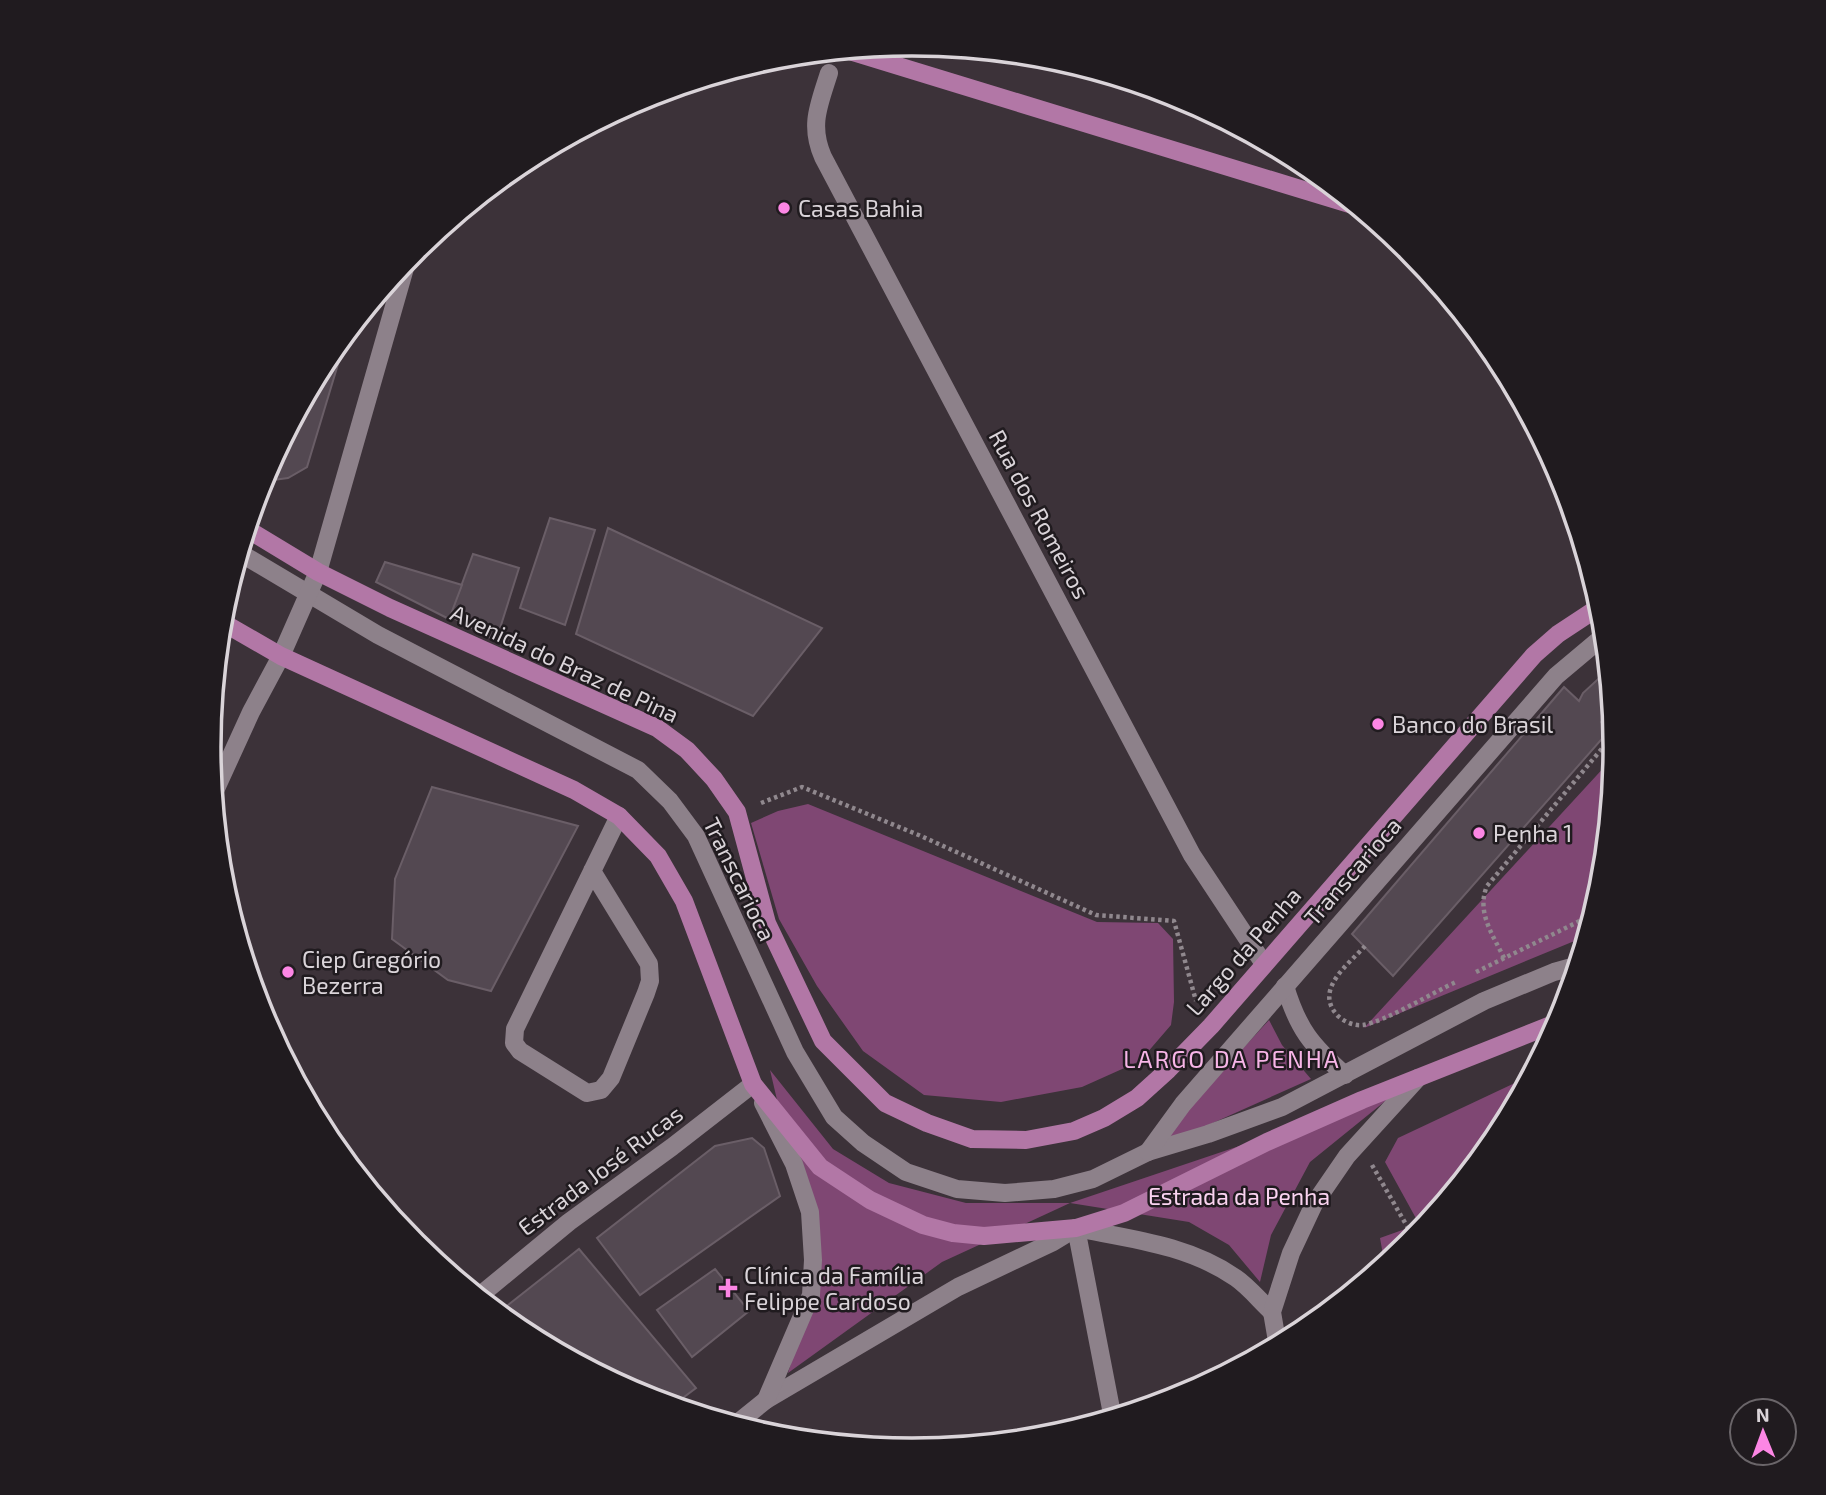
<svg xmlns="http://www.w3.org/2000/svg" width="1826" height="1495" font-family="'Exo 2',sans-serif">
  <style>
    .green { fill: #7f4773 }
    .building { fill: #534851; stroke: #6a5e67; stroke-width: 2 }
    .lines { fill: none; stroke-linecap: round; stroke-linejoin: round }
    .path { stroke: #90888e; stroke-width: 4.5; stroke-dasharray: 3.5 3.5; stroke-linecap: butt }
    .lane { stroke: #8d818a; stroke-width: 18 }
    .street { stroke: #8d818a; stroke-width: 18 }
    .secondary { stroke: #8d818a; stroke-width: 18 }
    .primary { stroke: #b277a6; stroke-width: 18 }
    .poi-dot { fill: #fc86e4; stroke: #201b1f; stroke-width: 2.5 }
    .labels { text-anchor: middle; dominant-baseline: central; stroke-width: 5; stroke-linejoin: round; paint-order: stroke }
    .poi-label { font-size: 23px; fill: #dad4d9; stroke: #201b1f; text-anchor: start }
    .street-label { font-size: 23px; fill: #dad4d9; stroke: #201b1f }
    .park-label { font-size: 23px; fill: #fad3f0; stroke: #201b1f }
    .neighbourhood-label { font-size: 24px; letter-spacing: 2px; fill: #f7b5e7; stroke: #201b1f }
    .rim { fill: none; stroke: #dad4d9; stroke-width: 3.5 }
  </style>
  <rect width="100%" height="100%" fill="#3c3239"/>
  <!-- green -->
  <g class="green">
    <path d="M1608,763L1614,774L1603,885L1587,939L1572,942L1364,1028Z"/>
    <path d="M808,804L1097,922L1158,923L1173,939L1174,1002L1171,1025L1140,1061L1082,1087L1001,1102L924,1095L863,1051L817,986L779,919L751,823L778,811Z"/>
    <path d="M1269,1020L1282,1045L1311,1079L1148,1152Z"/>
    <path d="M770,1070L833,1149L889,1183L966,1203H1070L1394,1094L1310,1162L1271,1235L1260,1282L1229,1245L1189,1222L1070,1203L942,1262L788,1373L809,1304L802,1206Z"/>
    <path d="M1532,1075L1498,1139L1410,1245L1385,1266L1380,1238L1408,1228L1418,1222L1385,1162L1398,1138Z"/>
  </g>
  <!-- building -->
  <g class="building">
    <path d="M348,331L307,467L288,478L266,481L262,479L328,356Z"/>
    <path d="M550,518L595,530L565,625L520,608Z"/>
    <path d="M608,528L822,628L753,716L576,634Z"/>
    <path d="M473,554L519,568L496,641L450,616Z"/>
    <path d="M385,562L462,585L449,619L376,582Z"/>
    <path d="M1609,669L1613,709L1601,722L1608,732L1393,976L1352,934L1564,687L1579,701L1583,693Z"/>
    <path d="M432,787L578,826L491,991L448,980L392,939L395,879Z"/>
    <path d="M752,1138L764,1148L780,1196L640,1295L597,1238L715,1146Z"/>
    <path d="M579,1249L696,1388L672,1406L643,1398L522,1332L498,1313Z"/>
    <path d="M715,1269L749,1311L692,1357L657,1310Z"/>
  </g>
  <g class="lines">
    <!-- path -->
    <g class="path">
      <path d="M761,803L802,787L921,836L1096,915L1174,921L1196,1001"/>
      <path d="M1365,946C1348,965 1313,990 1338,1016C1345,1022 1354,1026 1363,1025C1384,1022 1434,992 1456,982"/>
      <path d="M1504,958C1493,935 1476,912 1487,886L1615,733"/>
      <path d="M1476,972L1594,914"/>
      <path d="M1372,1165L1408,1228"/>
    </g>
    <!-- lane -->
    <g class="lane">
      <path d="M240,553L378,635L638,770L670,801L696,836L795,1052L834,1117L863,1143L906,1172L957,1189L1005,1193L1054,1189L1093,1179L1148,1152L1208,1134L1282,1107L1484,1001L1554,972L1579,965"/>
      <path d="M592,871L649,964L650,981L646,993L611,1078L601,1090L587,1093L520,1051L514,1043L515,1029L619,816"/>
      <path d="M1285,986C1298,1029 1311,1045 1345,1075"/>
      <path d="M1148,1152L1183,1104L1556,676L1606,634"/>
      <path d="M1076,1228L1113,1419"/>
    </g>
    <!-- street -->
    <g class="street">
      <path d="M829,73C819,105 809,125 823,157L1192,855L1264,964"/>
      <path d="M214,793L251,712L281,656L318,572L407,261"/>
      <path d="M1076,1228C1131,1239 1189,1245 1236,1278C1249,1287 1260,1301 1272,1312"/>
      <path d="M478,1297L569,1222L672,1147L753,1084"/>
      <path d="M1278,1347L1272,1312L1291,1253L1314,1204L1347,1156L1418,1078"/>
    </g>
    <!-- secondary -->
    <g class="secondary">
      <path d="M766,1400L958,1287L1053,1242L1076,1228"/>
      <path d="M735,1425L766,1400L811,1295L813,1260L810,1212L794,1164L763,1103"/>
    </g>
    <!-- primary -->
    <g class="primary">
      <path d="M846,50L1359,207"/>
      <path d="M247,529L318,572L390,608L657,728L687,750L714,779L737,812L767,923L823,1041L885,1103L927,1123L972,1139L1026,1140L1074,1131L1104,1118L1137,1098L1168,1070L1211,1026L1534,655L1558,634L1602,605"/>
      <path d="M222,622L281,656L574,790L619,816L658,856L684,901L753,1084L820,1167L870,1200L923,1225L953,1233L984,1236L1076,1228L1124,1213L1267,1142L1362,1100L1561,1021"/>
    </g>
  </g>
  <!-- markers -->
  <g class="poi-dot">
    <circle cx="784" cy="208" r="7"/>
    <circle cx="1378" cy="724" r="7"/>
    <circle cx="1479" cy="833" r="7"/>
    <circle cx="288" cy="972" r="7"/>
    <path d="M724.5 1277.5h7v7h7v7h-7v7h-7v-7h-7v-7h7z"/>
  </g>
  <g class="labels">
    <!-- poi labels -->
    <g class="poi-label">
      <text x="798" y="208">Casas Bahia</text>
      <text x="1392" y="724">Banco do Brasil</text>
      <text x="1493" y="833">Penha 1</text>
      <text x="302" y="959">Ciep Gregório<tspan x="302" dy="26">Bezerra</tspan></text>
      <text x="744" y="1275">Clínica da Família<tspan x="744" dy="26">Felippe Cardoso</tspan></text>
    </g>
    <!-- street labels -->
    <g class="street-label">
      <text transform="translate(1040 514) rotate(62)">Rua dos Romeiros</text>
      <text transform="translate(565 663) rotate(25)">Avenida do Braz de Pina</text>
      <text transform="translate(1352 871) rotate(-49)">Transcarioca</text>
      <text transform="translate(740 879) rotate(64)">Transcarioca</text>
      <text transform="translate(1243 951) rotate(-49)">Largo da Penha</text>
      <text transform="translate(600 1170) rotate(-37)">Estrada José Rucas</text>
    </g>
    <!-- park labels -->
    <g class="park-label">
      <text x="1239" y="1196">Estrada da Penha</text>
    </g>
    <!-- neighbourhood labels -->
    <g class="neighbourhood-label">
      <text x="1232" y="1058">LARGO DA PENHA</text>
    </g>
  </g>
  <!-- crop -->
  <path d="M0 0H1826V1495H0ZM221 747a691 691 0 1 1 1382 0a691 691 0 1 1-1382 0Z" fill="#201b1f" fill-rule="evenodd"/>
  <path class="rim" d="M221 747a691 691 0 1 1 1382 0a691 691 0 1 1-1382 0Z"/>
  <!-- north arrow -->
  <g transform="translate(1763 1432) rotate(359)"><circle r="33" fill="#201b1f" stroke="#6a6569" stroke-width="2"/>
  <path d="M0-5L12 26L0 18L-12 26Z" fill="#fc86e4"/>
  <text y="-10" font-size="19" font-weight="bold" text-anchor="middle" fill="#dad4d9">N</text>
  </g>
</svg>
